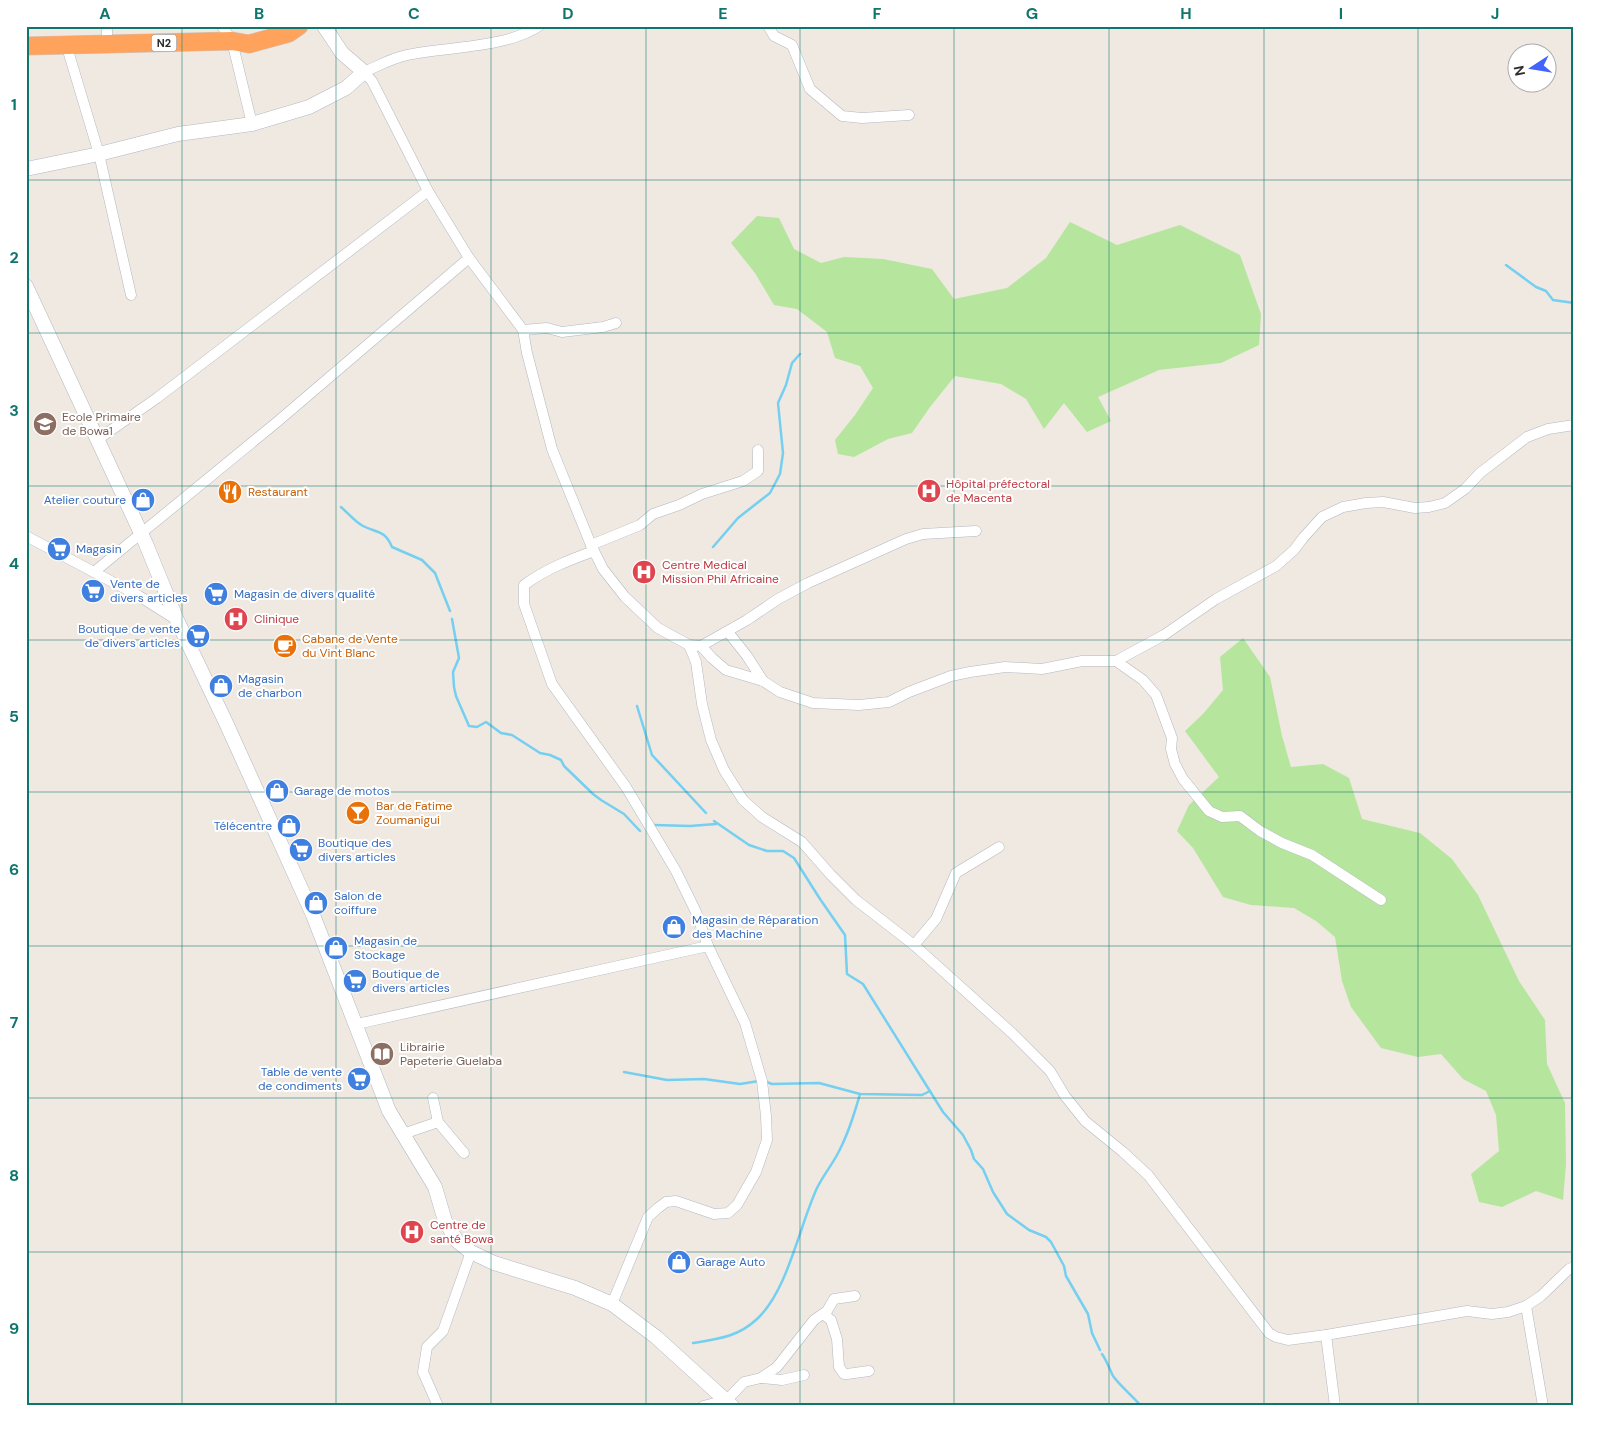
<svg xmlns="http://www.w3.org/2000/svg" width="1600" height="1432" font-family="'DM Sans',sans-serif">
  <style>
    .green { fill: #b6e59e }
    .lines { fill: none; stroke-linecap: round; stroke-linejoin: round }
    .stream { stroke: #75cff0; stroke-width: 2.5 }
    .street-casing { stroke: #b4b7c1; stroke-width: 11 }
    .secondary-casing { stroke: #b4b7c1; stroke-width: 15 }
    .highway-casing { stroke: #c9c9c9; stroke-width: 19 }
    .street { stroke: #fff; stroke-width: 10 }
    .secondary { stroke: #fff; stroke-width: 14 }
    .highway { stroke: #ffa35c; stroke-width: 18 }
    .grid { fill: none; stroke: #0f766e; stroke-width: 1; stroke-opacity: 0.55 }
    .labels { text-anchor: middle; dominant-baseline: central; stroke-width: 4; stroke-linejoin: round; paint-order: stroke }
    .shield { fill: #fff; stroke: #6d6d6d; stroke-width: 1 }
    .shield-label { font-size: 11px; font-weight: bold; fill: #2e2e2e }
    .education-label { font-size: 12px; fill: #785e54; stroke: #fff; text-anchor: start }
    .health-label { font-size: 12px; fill: #be3a42; stroke: #fff; text-anchor: start }
    .food-label { font-size: 12px; fill: #c56008; stroke: #fff; text-anchor: start }
    .shop-label { font-size: 12px; fill: #366cbe; stroke: #fff; text-anchor: start }
    .neatline { fill: none; stroke: #0f766e; stroke-width: 2 }
    .grid-label { font-size: 16px; text-anchor: middle; font-weight: bold; fill: #0f766e }
  </style>
  <rect width="100%" height="100%" fill="#efe9e1"/>
  <!-- green -->
  <g class="green">
    <path d="M757,216L779,218L794,249L821,263L844,257L883,259L932,269L954,299L1007,288L1046,258L1070,222L1117,245L1180,225L1240,255L1261,314L1259,345L1221,363L1159,370L1098,397L1111,421L1087,432L1064,403L1044,429L1026,399L1001,384L955,376L930,407L912,433L888,439L854,457L838,454L835,440L855,415L873,388L860,366L835,358L827,332L797,309L774,305L755,273L731,243Z"/>
    <path d="M1243,638L1270,677L1282,736L1291,767L1323,764L1349,778L1362,819L1420,833L1452,859L1478,895L1519,981L1545,1020L1547,1064L1565,1103L1566,1164L1563,1200L1536,1191L1502,1207L1479,1202L1471,1174L1499,1151L1496,1115L1486,1091L1463,1079L1441,1054L1418,1057L1381,1048L1351,1007L1342,981L1335,937L1316,921L1294,908L1251,905L1223,897L1193,848L1177,831L1189,805L1219,777L1185,731L1203,714L1223,690L1220,657Z"/>
  </g>
  <g class="lines">
    <!-- stream -->
    <g class="stream">
      <path d="M1506,265L1536,287L1546,291L1553,300L1574,303"/>
      <path d="M341,507C348,513 355,522 363,526C377,533 385,530 392,547L422,560L435,573L450,611"/>
      <path d="M713,547L738,518L770,493L780,474L783,453L778,403L786,385L792,363L800,354"/>
      <path d="M452,619L459,658L453,672L454,687L456,696L469,726L477,727L486,722L501,733L512,735L540,753L550,755L561,760L564,766L593,794L601,800L624,814L640,831"/>
      <path d="M637,706L652,755L706,813"/>
      <path d="M714,821L749,845L767,851H783L794,858L820,899L845,935L847,974L863,984L943,1112L963,1135L971,1150L974,1159L983,1169L993,1192L1007,1214L1029,1230L1046,1237L1051,1242L1064,1266L1066,1276L1088,1314L1092,1333L1100,1350"/>
      <path d="M654,825L690,826L716,824"/>
      <path d="M624,1072L667,1080L704,1079L740,1084L759,1081"/>
      <path d="M764,1081L772,1084L819,1083L860,1094L922,1095L930,1091"/>
      <path d="M693,1343C718,1339 738,1337 757,1319C788,1290 799,1227 817,1188C823,1176 831,1166 837,1155C848,1135 854,1115 860,1094"/>
      <path d="M1102,1354C1107,1361 1109,1368 1113,1376C1121,1387 1132,1395 1141,1406"/>
    </g>
    <!-- street casing -->
    <g class="street-casing">
      <g id="street">
        <path d="M222,26L232,41L252,124"/>
        <path d="M539,26C506,48 446,47 407,55C392,58 378,66 364,72L372,81L428,191L469,258L523,330L527,353L552,449L591,545L603,569L625,597L658,628L689,645L701,646L747,620L778,599L808,583L906,539L923,534L976,531"/>
        <path d="M768,26L774,36L792,45L810,89L842,116L862,118L909,115"/>
        <path d="M66,44L99,154L131,295"/>
        <path d="M107,44V26"/>
        <path d="M523,330L547,328L562,332L603,327L616,323"/>
        <path d="M97,440L157,398L428,191"/>
        <path d="M26,536L139,596L177,620"/>
        <path d="M591,545L640,525L653,514L679,505L702,494L743,481L758,471V450"/>
        <path d="M594,551C569,560 546,569 524,585V604L552,684L626,787L676,871L696,912L708,946L745,1023L762,1081L766,1116L767,1140L756,1172L737,1205L728,1213L714,1214L676,1201L666,1202L658,1208L648,1217L612,1304"/>
        <path d="M94,572L277,422L469,258"/>
        <path d="M728,632L747,656L763,681"/>
        <path d="M689,645L696,662L702,704L711,740L724,770L743,800L762,817L802,842L830,874L856,900L914,945L1012,1033L1050,1071L1065,1096L1085,1121L1123,1152L1148,1175L1269,1333L1276,1337L1288,1340L1326,1335L1467,1311L1492,1314L1508,1312L1526,1306L1541,1296L1569,1269L1574,1267"/>
        <path d="M701,646L712,658L726,670L763,681L780,692L813,703L859,705L889,702L909,692L951,676L970,672L1005,667L1042,669L1082,661H1116L1164,635L1216,599L1276,566L1294,550L1303,538L1322,517L1343,507L1366,503L1383,502L1415,508L1429,507L1445,503L1465,489L1480,473L1527,437L1548,429L1574,425"/>
        <path d="M1116,661L1143,680L1156,695L1172,738L1171,749L1175,764L1183,779L1209,811L1222,817L1240,816L1260,831L1282,843L1312,855L1381,900"/>
        <path d="M914,945L936,919L956,873L999,847"/>
        <path d="M357,1024L708,946"/>
        <path d="M433,1098L438,1122L464,1153"/>
        <path d="M403,1134L438,1122"/>
        <path d="M1526,1306L1543,1406"/>
        <path d="M823,1314L831,1320L837,1339L839,1367L844,1374H847L869,1371"/>
        <path d="M1326,1335L1335,1406"/>
        <path d="M761,1378L782,1380L804,1375"/>
        <path d="M438,1406L423,1372L427,1347L443,1331L471,1252"/>
        <path d="M703,1406L727,1400L744,1382L761,1378L777,1367L814,1320L827,1311L834,1299L855,1296"/>
      </g>
    </g>
    <!-- secondary casing -->
    <g class="secondary-casing">
      <g id="secondary">
        <path d="M26,169L99,154L178,134L252,124L309,107L346,88L364,72L342,53L324,26"/>
        <path d="M26,286L146,544L177,620L227,725L313,915L389,1111L435,1187L445,1221L457,1241L471,1252L494,1263L575,1288L612,1304L656,1337L732,1406"/>
      </g>
    </g>
    <!-- highway casing -->
    <g class="highway-casing">
      <path id="highway" d="M26,46L232,41L249,44L289,33L299,26"/>
    </g>
    <!-- street -->
    <use href="#street" class="street"/>
    <!-- secondary -->
    <use href="#secondary" class="secondary"/>
    <!-- highway -->
    <use href="#highway" class="highway"/>
  </g>
  <!-- grid -->
  <path class="grid" d="M182,26V1406M336,26V1406M491,26V1406M646,26V1406M800,26V1406M954,26V1406M1109,26V1406M1264,26V1406M1418,26V1406M26,180H1574M26,333H1574M26,486H1574M26,640H1574M26,792H1574M26,946H1574M26,1098H1574M26,1252H1574"/>
  <!-- icons -->
  <defs>
    <g id="school-disc" transform="scale(1.25)"><circle r="9.5" fill="#8d6e63" stroke="#fff"/><path d="M0-5L7-2L0 1L-7-2ZM-4 1L0 2.5L4 1V4Q0 6-4 4Z" fill="#fff"/></g>
    <g id="hospital-disc" transform="scale(1.25)"><circle r="9.5" fill="#e0444e" stroke="#fff"/><path d="M-5-5h3v3.5h4V-5h3V5h-3V1.5h-4V5h-3Z" fill="#fff"/></g>
    <g id="restaurant-disc" transform="scale(1.25)"><circle r="9.5" fill="#e8710a" stroke="#fff"/><path d="M-5-6h1v4h1v-4h1v4h1v-4h1v5L-1.5 .5V6h-2V.5L-5-1ZM5-6V6H3V1.5H1.5Q1.5-4 5-6Z" fill="#fff"/></g>
    <g id="shop-disc" transform="scale(1.25)"><circle r="9.5" fill="#3f7fe0" stroke="#fff"/><path d="M-5-2.5h2.3a2.7 3.5 0 0 1 5.4 0H5L5.5 6h-11ZM-1.5-2.5h3a1.5 2.3 0 0 0-3 0Z" fill="#fff"/></g>
    <g id="supermarket-disc" transform="scale(1.25)"><circle r="9.5" fill="#3f7fe0" stroke="#fff"/><path d="M-6-5.5h2.5l.6 2H6L4.5 2H-2.5L-4.4-4H-6ZM-1.5 3.2a1.3 1.3 0 1 0 .1 0ZM3 3.2a1.3 1.3 0 1 0 .1 0Z" fill="#fff"/></g>
    <g id="cafe-disc" transform="scale(1.25)"><circle r="9.5" fill="#e8710a" stroke="#fff"/><path d="M-5.5-4.5H6V0H3Q3 3.5 0 3.5H-2.5Q-5.5 3.5-5.5 0ZM3-3.2v2h1.7v-2ZM-6 4.5H4V6H-6Z" fill="#fff"/></g>
    <g id="bar-disc" transform="scale(1.25)"><circle r="9.5" fill="#e8710a" stroke="#fff"/><path d="M-6-5H6L.8 .8V4.5H3.5V6h-7V4.5H-.8V.8Z" fill="#fff"/></g>
    <g id="library-disc" transform="scale(1.25)"><circle r="9.5" fill="#8d6e63" stroke="#fff"/><path d="M-6-4Q-3-5.5-.7-3.5V5Q-3 3-6 4ZM6-4Q3-5.5 .7-3.5V5Q3 3 6 4Z" fill="#fff"/></g>
  </defs>
  <g fill-rule="evenodd">
    <use href="#school-disc" x="45" y="424"/>
    <use href="#hospital-disc" x="929" y="491"/>
    <use href="#restaurant-disc" x="230" y="492"/>
    <use href="#shop-disc" x="143" y="500"/>
    <use href="#supermarket-disc" x="59" y="549"/>
    <use href="#hospital-disc" x="644" y="572"/>
    <use href="#supermarket-disc" x="93" y="591"/>
    <use href="#supermarket-disc" x="216" y="594"/>
    <use href="#hospital-disc" x="236" y="619"/>
    <use href="#supermarket-disc" x="198" y="636"/>
    <use href="#cafe-disc" x="285" y="646"/>
    <use href="#shop-disc" x="221" y="686"/>
    <use href="#shop-disc" x="277" y="791"/>
    <use href="#bar-disc" x="358" y="813"/>
    <use href="#shop-disc" x="289" y="826"/>
    <use href="#supermarket-disc" x="301" y="850"/>
    <use href="#shop-disc" x="316" y="903"/>
    <use href="#shop-disc" x="674" y="927"/>
    <use href="#shop-disc" x="336" y="948"/>
    <use href="#supermarket-disc" x="355" y="981"/>
    <use href="#library-disc" x="382" y="1054"/>
    <use href="#supermarket-disc" x="359" y="1079"/>
    <use href="#hospital-disc" x="412" y="1232"/>
    <use href="#shop-disc" x="679" y="1262"/>
  </g>
  <g class="labels">
    <!-- shield labels -->
    <rect class="shield" x="151.5" y="34.5" width="25" height="17" rx="4"/>
    <g class="shield-label">
      <text x="164" y="43">N2</text>
    </g>
    <!-- education labels -->
    <g class="education-label">
      <text x="62" y="417">Ecole Primaire<tspan x="62" dy="14">de Bowa1</tspan></text>
      <text x="400" y="1047">Librairie<tspan x="400" dy="14">Papeterie Guelaba</tspan></text>
    </g>
    <!-- health labels -->
    <g class="health-label">
      <text x="946" y="484">Hôpital préfectoral<tspan x="946" dy="14">de Macenta</tspan></text>
      <text x="662" y="565">Centre Medical<tspan x="662" dy="14">Mission Phil Africaine</tspan></text>
      <text x="254" y="619">Clinique</text>
      <text x="430" y="1225">Centre de<tspan x="430" dy="14">santé Bowa</tspan></text>
    </g>
    <!-- food labels -->
    <g class="food-label">
      <text x="248" y="492">Restaurant</text>
      <text x="302" y="639">Cabane de Vente<tspan x="302" dy="14">du Vint Blanc</tspan></text>
      <text x="376" y="806">Bar de Fatime<tspan x="376" dy="14">Zoumanigui</tspan></text>
    </g>
    <!-- shop labels -->
    <g class="shop-label">
      <text x="126" y="500" text-anchor="end">Atelier couture</text>
      <text x="76" y="549">Magasin</text>
      <text x="110" y="584">Vente de<tspan x="110" dy="14">divers articles</tspan></text>
      <text x="234" y="594">Magasin de divers qualité</text>
      <text x="180" y="629" text-anchor="end">Boutique de vente<tspan x="180" dy="14">de divers articles</tspan></text>
      <text x="238" y="679">Magasin<tspan x="238" dy="14">de charbon</tspan></text>
      <text x="294" y="791">Garage de motos</text>
      <text x="272" y="826" text-anchor="end">Télécentre</text>
      <text x="318" y="843">Boutique des<tspan x="318" dy="14">divers articles</tspan></text>
      <text x="334" y="896">Salon de<tspan x="334" dy="14">coiffure</tspan></text>
      <text x="692" y="920">Magasin de Réparation<tspan x="692" dy="14">des Machine</tspan></text>
      <text x="354" y="941">Magasin de<tspan x="354" dy="14">Stockage</tspan></text>
      <text x="372" y="974">Boutique de<tspan x="372" dy="14">divers articles</tspan></text>
      <text x="342" y="1072" text-anchor="end">Table de vente<tspan x="342" dy="14">de condiments</tspan></text>
      <text x="696" y="1262">Garage Auto</text>
    </g>
  </g>
  <!-- border -->
  <rect width="1600" height="1432" fill="none" stroke="#ffffff" stroke-width="55"/>
  <!-- north arrow -->
  <g transform="translate(1532 68) rotate(258)"><circle r="24" fill="#ffffff" stroke="#ababab"/>
  <path d="M0-4L9 19L0 12L-9 19Z" fill="#4264fb"/>
  <text y="-8" font-size="14" font-weight="bold" text-anchor="middle" fill="#2e2e2e">N</text>
  </g>
  <rect x="28" y="28" width="1544" height="1376" class="neatline"/>
  <g class="grid-label">
    <text x="105" y="19">A</text>
    <text x="259" y="19">B</text>
    <text x="414" y="19">C</text>
    <text x="568" y="19">D</text>
    <text x="723" y="19">E</text>
    <text x="877" y="19">F</text>
    <text x="1032" y="19">G</text>
    <text x="1186" y="19">H</text>
    <text x="1341" y="19">I</text>
    <text x="1495" y="19">J</text>
    <text x="14" y="110">1</text>
    <text x="14" y="263">2</text>
    <text x="14" y="416">3</text>
    <text x="14" y="569">4</text>
    <text x="14" y="722">5</text>
    <text x="14" y="875">6</text>
    <text x="14" y="1028">7</text>
    <text x="14" y="1181">8</text>
    <text x="14" y="1334">9</text>
  </g>
</svg>
